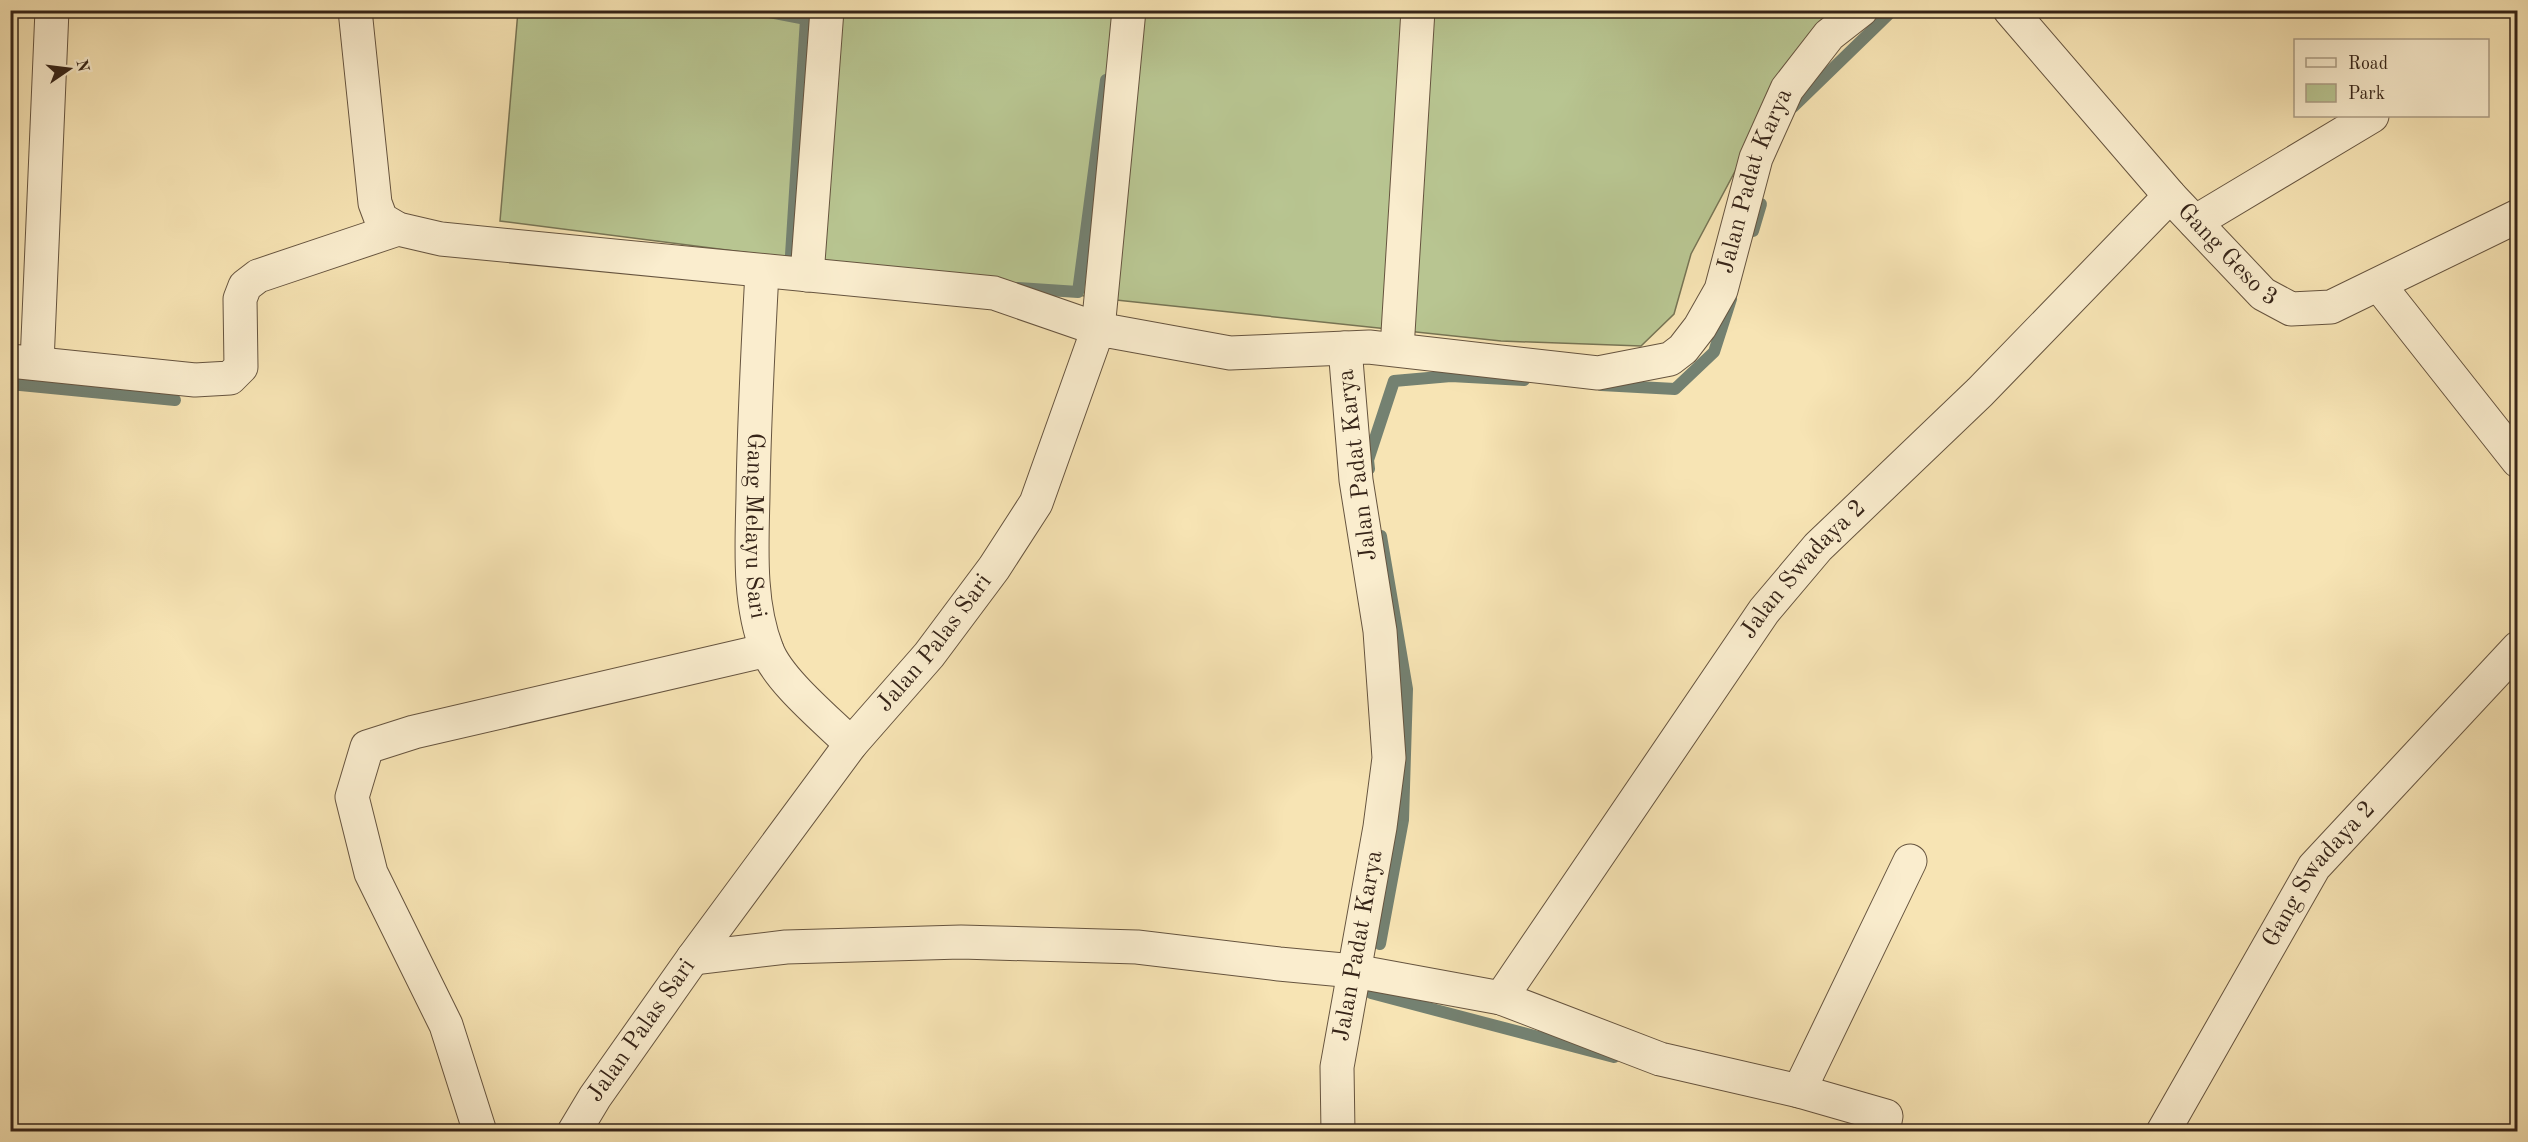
<svg xmlns="http://www.w3.org/2000/svg" width="2528" height="1142" font-family="'Old Standard TT',serif">
  <style>
    .green { fill: #b8c591; stroke: #777454; stroke-width: 1.5 }
    .lines { fill: none; stroke-linecap: round; stroke-linejoin: round }
    .stream { stroke: #748171; stroke-width: 12 }
    .minor-casing { stroke: #66543f; stroke-width: 35 }
    .minor { stroke: #faedce; stroke-width: 33 }
    .labels { text-anchor: middle; dominant-baseline: central; stroke-width: 5; stroke-linejoin: round; paint-order: stroke }
    .street-label { font-size: 24px; fill: #362418; stroke: #faedce }
  </style>
  <rect width="100%" height="100%" fill="#f7e4b4"/>
  <filter id="stains"><feTurbulence type="fractalNoise" baseFrequency=".00333" numOctaves="4"/><feColorMatrix values="0 0 0 0 .2 0 0 0 0 .09 0 0 0 0 .02 0 0 0 .5 -.17"/></filter>
  <radialGradient id="worn" r=".72"><stop offset=".6" stop-color="#630" stop-opacity="0"/><stop offset="1" stop-color="#630" stop-opacity=".3"/></radialGradient>
  <!-- green -->
  <path class="green" d="M518,11H1839L1781,85L1691,254L1674,314L1641,346L1501,341L1116,300L500,221Z"/>
  <g class="lines">
    <!-- stream -->
    <g class="stream">
      <path d="M758,10L806,19L791,255"/>
      <path d="M1793,107L1893,10"/>
      <path d="M1753,231L1761,204"/>
      <path d="M1018,288L1078,292L1106,80"/>
      <path d="M10,384L175,400"/>
      <path d="M1601,385L1675,389L1714,352L1731,299"/>
      <path d="M1369,469L1368,460L1394,381L1451,376L1524,380"/>
      <path d="M1380,944L1403,820L1407,689L1381,536"/>
      <path d="M1371,993L1614,1057"/>
    </g>
    <!-- minor casing -->
    <g class="minor-casing">
      <g id="minor">
        <path d="M355,10L375,203L381,219L398,229L441,239L994,293L1098,329L1129,10"/>
        <path id="s1" d="M2010,10L2170,196L2263,294L2291,309L2331,307L2518,216"/>
        <path d="M2195,222L2372,116"/>
        <path id="s2" d="M762,272C758,346 754,421 753,495C752,545 748,602 767,650C779,681 827,720 851,744"/>
        <path d="M807,275L827,10"/>
        <path d="M2379,285L2518,461"/>
        <path d="M1397,349L1418,10"/>
        <path d="M10,361L195,380L230,378L241,367L240,299L245,286L258,276L398,229"/>
        <path d="M37,363L52,10"/>
        <path d="M693,958L786,947L961,942L1137,947L1279,964L1354,971L1501,998L1660,1059L1799,1091L1886,1116L1883,1132"/>
        <path id="s3" d="M1501,998L1764,611L1818,547L1980,392L2170,196"/>
        <path d="M1799,1091L1910,861"/>
        <path d="M480,1132L446,1025L371,873L352,797L367,747L414,732L767,650"/>
        <path id="s4" d="M574,1132L595,1097L693,958L851,744L929,655L994,568L1036,503L1098,329L1230,353L1369,347L1598,373L1670,359L1683,349L1700,327L1721,290L1756,158L1787,89L1829,35L1861,10"/>
        <path id="s5" d="M1338,1132L1337,1067L1380,827L1389,758L1380,631L1356,480L1345,348"/>
        <path id="s6" d="M2163,1132L2314,867L2518,648"/>
      </g>
    </g>
    <!-- minor -->
    <use href="#minor" class="minor"/>
  </g>
  <g class="labels">
    <!-- street labels -->
    <g class="street-label">
      <text stroke="none"><textPath href="#s4" startOffset="1744">Jalan Padat Karya</textPath></text>
      <text stroke="none"><textPath href="#s1" startOffset="328">Gang Geso 3</textPath></text>
      <text transform="translate(1358 465) rotate(-97)">Jalan Padat Karya</text>
      <text stroke="none"><textPath href="#s2" startOffset="254">Gang Melayu Sari</textPath></text>
      <text stroke="none"><textPath href="#s3" startOffset="525">Jalan Swadaya 2</textPath></text>
      <text stroke="none"><textPath href="#s4" startOffset="608">Jalan Palas Sari</textPath></text>
      <text stroke="none"><textPath href="#s6" startOffset="302">Gang Swadaya 2</textPath></text>
      <text stroke="none"><textPath href="#s5" startOffset="188">Jalan Padat Karya</textPath></text>
      <text stroke="none"><textPath href="#s4" startOffset="122">Jalan Palas Sari</textPath></text>
    </g>
  </g>
  <!-- margin -->
  <rect width="2528" height="1142" fill="none" stroke="#f7e4b4" stroke-width="36"/>
  <rect x="12" y="12" width="2504" height="1118" fill="none" stroke="#362418" stroke-width="3"/>
  <rect x="18" y="18" width="2492" height="1106" fill="none" stroke="#362418" stroke-width="1.5"/>
  <!-- legend -->
  <rect x="2294" y="39" width="195" height="78" fill="#faedce" stroke="#ac9d85" stroke-width="1.5"/>
  <rect x="2306" y="58" width="30" height="9" fill="#faedce" stroke="#ac9d85" stroke-width="1.5"/>
  <text x="2348" y="69" font-size="18" fill="#362418">Road</text>
  <rect x="2306" y="84" width="30" height="18" fill="#b8c591" stroke="#ac9d85" stroke-width="1.5"/>
  <text x="2348" y="99" font-size="18" fill="#362418">Park</text>
  <!-- north arrow -->
  <g transform="translate(69 69) rotate(76)" stroke="#faedce" stroke-width="4.5" paint-order="stroke">
  <path d="M0-4.5L10 22L0 15L-10 22Z" fill="#362418"/>
  <text y="-9" font-size="16" font-weight="bold" text-anchor="middle" fill="#362418">N</text>
  </g>
  <rect width="100%" height="100%" filter="url(#stains)"/>
  <rect width="100%" height="100%" fill="url(#worn)"/>
</svg>
